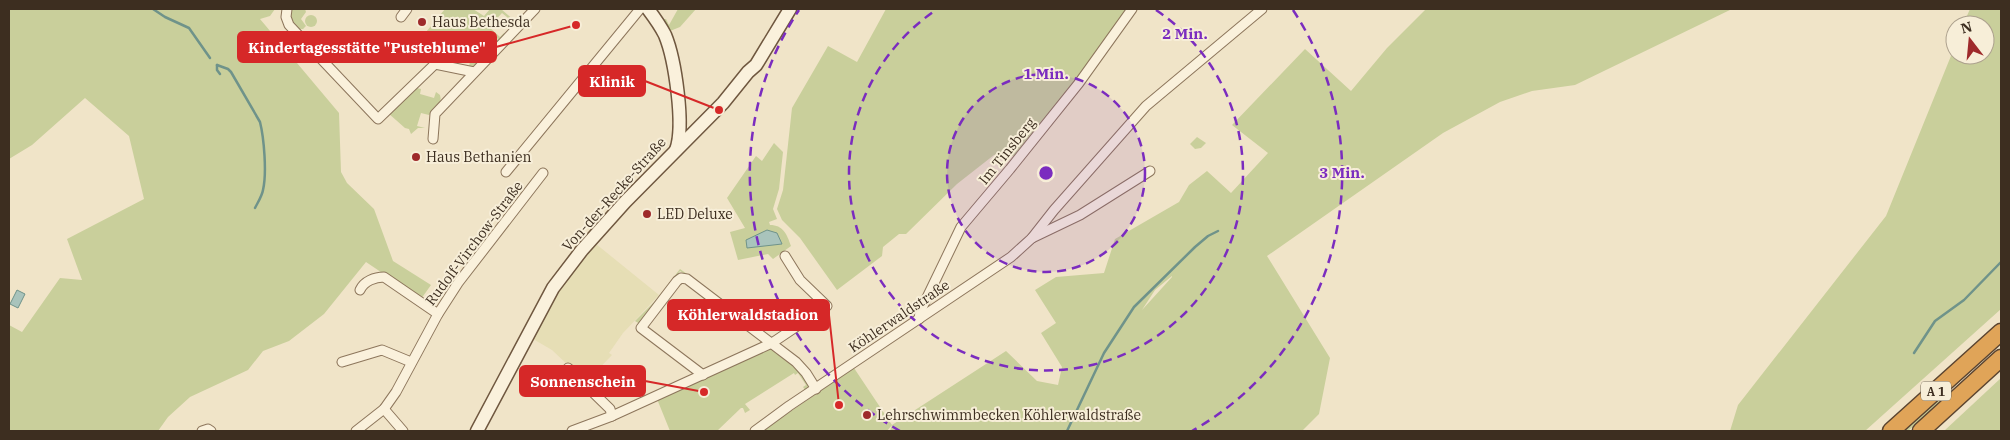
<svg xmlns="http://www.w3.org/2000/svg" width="2010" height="440" font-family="'IBM Plex Serif',serif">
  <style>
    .farmland { fill: #e6deb5 }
    .green { fill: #c9cf9b; fill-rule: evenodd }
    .water { fill: #a9c4bc; stroke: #6f938a }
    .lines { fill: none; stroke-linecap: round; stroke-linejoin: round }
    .stream { stroke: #6f938a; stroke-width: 2.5 }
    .street-casing { stroke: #8d765c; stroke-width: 11 }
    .secondary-casing { stroke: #6f573f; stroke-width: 15 }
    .highway-casing { stroke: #5b4430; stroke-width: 19 }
    .street { stroke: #faf1dc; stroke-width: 9 }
    .secondary { stroke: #faf1dc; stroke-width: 12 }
    .highway { stroke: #e0a458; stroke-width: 16 }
    .ring { fill: none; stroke: #7b2cbf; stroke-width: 2.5; stroke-dasharray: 9 6 }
    .poi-dot { fill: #9e2a2b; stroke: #f7eed8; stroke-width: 2 }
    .labels { text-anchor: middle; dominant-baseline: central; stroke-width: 4; stroke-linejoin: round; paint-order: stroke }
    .shield { fill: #f7eed8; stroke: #756857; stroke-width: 1 }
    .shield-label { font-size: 12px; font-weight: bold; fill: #3d2e20 }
    .poi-label { font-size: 14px; fill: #3d2e20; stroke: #f7eed8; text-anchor: start }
    .street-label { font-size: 14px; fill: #3d2e20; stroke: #f7eed8 }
    .centre { fill: #7b2cbf; stroke: #f7eed8; stroke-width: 2.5 }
    .ring-label { font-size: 15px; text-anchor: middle; font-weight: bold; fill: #7b2cbf; stroke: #f7eed8; stroke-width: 4; stroke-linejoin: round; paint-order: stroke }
    .leader { fill: none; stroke: #d62828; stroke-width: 2 }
    .callout-dot { fill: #d62828; stroke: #f7eed8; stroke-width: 2 }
    .callout { fill: #d62828; stroke: #d62828; stroke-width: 2 }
    .callout-label { font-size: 15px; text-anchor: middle; font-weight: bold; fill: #fff }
  </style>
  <rect width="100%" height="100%" fill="#f0e4c8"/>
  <!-- farmland -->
  <path class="farmland" d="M596,244L659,295L623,333L609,353L612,355L586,382L552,350L533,339L560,289Z"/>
  <!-- green -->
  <g class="green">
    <path d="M9,9H275L270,16L260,19L339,113L341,172L347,183L374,209L393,261L431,285L421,299L366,262L324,314L289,341L263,351L248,370L190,397L168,417L158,431H9V325L22,332L60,278L82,280L67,239L144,199L129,136L85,98L32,145L9,159Z"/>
    <path d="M290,9H305L306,12L301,19L306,26L303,29H298C292,23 288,18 290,9Z"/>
    <path d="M445,9H473L484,16L490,9H501L515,21L519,17L521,19L511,29L509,27L513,22L502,13L489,27L500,37L504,33L505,35L496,45L494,43L498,39L489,31L475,45L484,54L489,49L490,51L476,65L469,67L470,61L442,53L436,40L426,32Z"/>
    <path d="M678,9H696L680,27L670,31L664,19H666L669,25Z"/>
    <path d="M886,9H1128L1082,85L1018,158L1004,153L994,155L957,184L906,234H899L883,247L882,256L837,290L800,238L782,220L777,209L783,190L792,108L828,46L857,62Z"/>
    <path d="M1426,9H1732L1575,85L1532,91L1500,102L1443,133L1267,256L1330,358L1319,414L1302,431H890L892,425L887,431H762L854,368L892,425L1006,351L1037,381L1058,385L1062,367L1041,333L1056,323L1035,290L1056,277L1104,273L1115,239L1179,202L1189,185L1207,171L1231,193L1268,153L1232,125L1305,49L1351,91L1387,48ZM1172,276V277L1142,310L1155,290Z"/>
    <path d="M1970,9H2001V309L1865,431H1730L1738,405L1886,216L1955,46V55H1985V25H1963Z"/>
    <circle cx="311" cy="21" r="6"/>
    <path d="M417,88L421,89L420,94L434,98L436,92L440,95C443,104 435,109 429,115L421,113L417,126L425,128H418L411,134L409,129L405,128L388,113Z"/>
    <path d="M1197,137L1206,143L1201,148L1195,149L1190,144Z"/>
    <path d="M774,143L783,152L779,189L773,209L777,219L769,222L770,225C783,225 787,234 791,246L773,259L768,254L738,260L730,232L745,228L727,198L756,156L762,161Z"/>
    <path d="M680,269L701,284L680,271L640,324L635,321L655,301Z"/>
    <path d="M771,348L797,368L809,385L806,391L803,387L806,385L798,373L795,375L794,373L745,404L750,410L745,413L743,408H741L717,431H670L657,399Z"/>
    <path d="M2001,378V431H1944Z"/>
    <path d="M1948,391L1950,394L1908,431H1904Z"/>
  </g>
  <!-- water -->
  <g class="water">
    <path d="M767,230L777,233L782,244L747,248L746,240Z"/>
    <path d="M17,290L25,294L18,308L10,304Z"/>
  </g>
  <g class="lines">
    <!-- stream -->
    <g class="stream">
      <path d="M153,9L165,17L189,28L210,58"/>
      <path d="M217,65L228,69L231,72L260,122C264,138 267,173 263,190C262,196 258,202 255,208"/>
      <path d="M217,65V70L220,74"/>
      <path d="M1914,353L1935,321L1964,300L2001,262"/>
      <path d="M1067,431L1104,353L1134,307L1195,247L1208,236L1218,231"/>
    </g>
    <!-- street casing -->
    <g class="street-casing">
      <g id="street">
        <path d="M287,9L286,17L289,25L378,119L435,64L474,72"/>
        <path d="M401,17L407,9"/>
        <path d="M433,139L435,114L535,9"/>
        <path d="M506,172L640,9"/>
        <path d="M1032,238L1080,215L1150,171"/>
        <path d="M360,290C364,281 375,277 384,277L438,314"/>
        <path d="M919,319L920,312L961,227L1010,169L1079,83L1132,9"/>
        <path d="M342,362L382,350L411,362"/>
        <path d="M568,368L610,409L612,416"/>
        <path d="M703,375L641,328L677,281L681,278L687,279L796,362L806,373L816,389"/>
        <path d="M384,409L403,431"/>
        <path d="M202,431L208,429L211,431"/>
        <path d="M356,431L384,409L396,392L438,314L458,283L543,173"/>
        <path d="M572,431L612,416L772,343L827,306L800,280L785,256"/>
        <path d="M755,431L789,406L1011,257L1032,238L1054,210L1146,106L1262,9"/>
      </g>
    </g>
    <!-- secondary casing -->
    <g class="secondary-casing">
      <g id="secondary">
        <path d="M648,9C654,17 660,25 665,35C675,59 685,126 676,150"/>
        <path d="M477,431L553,288L582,250L625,202L723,103L748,72L756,65L790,9"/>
      </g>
    </g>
    <!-- highway casing -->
    <g class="highway-casing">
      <g id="highway">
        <path d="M1891,431L2001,332"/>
        <path d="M1921,431L2001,358"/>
      </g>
    </g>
    <!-- street -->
    <use href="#street" class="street"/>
    <!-- secondary -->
    <use href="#secondary" class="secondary"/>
    <!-- highway -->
    <use href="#highway" class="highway"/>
  </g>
  <!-- distance rings -->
  <circle cx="1046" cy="173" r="99" fill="#7b2cbf" fill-opacity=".12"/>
  <g class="ring">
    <circle cx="1046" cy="173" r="99"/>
    <path d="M1156 10A197 197 0 1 1 936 10"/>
    <path d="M900 431A296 296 0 0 1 799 10M1293 10A296 296 0 0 1 1192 431"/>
  </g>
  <!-- markers -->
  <g class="poi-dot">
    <circle cx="422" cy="22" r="5"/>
    <circle cx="416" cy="157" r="5"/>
    <circle cx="647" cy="214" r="5"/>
    <circle cx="867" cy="415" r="5"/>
  </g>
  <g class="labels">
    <!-- shield labels -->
    <rect class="shield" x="1921" y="381.5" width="30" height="19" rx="4"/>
    <g class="shield-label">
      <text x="1936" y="391">A 1</text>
    </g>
    <!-- poi labels -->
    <g class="poi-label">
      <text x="432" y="22">Haus Bethesda</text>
      <text x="426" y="157">Haus Bethanien</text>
      <text x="657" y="214">LED Deluxe</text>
      <text x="877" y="415">Lehrschwimmbecken Köhlerwaldstraße</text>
    </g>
    <!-- street labels -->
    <g class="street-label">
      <text transform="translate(1007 151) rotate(-51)">Im Tinsberg</text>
      <text transform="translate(614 194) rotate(-48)">Von-der-Recke-Straße</text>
      <text transform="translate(474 243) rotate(-53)">Rudolf-Virchow-Straße</text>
      <text transform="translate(899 316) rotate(-34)">Köhlerwaldstraße</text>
    </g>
  </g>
  <circle cx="1046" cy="173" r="8" class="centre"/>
  <g class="ring-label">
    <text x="1185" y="39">2 Min.</text>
    <text x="1046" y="79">1 Min.</text>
    <text x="1342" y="178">3 Min.</text>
  </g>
  <!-- callouts -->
  <path class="leader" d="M576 25L496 47M719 110L645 81M839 405L829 315M704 392L645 381"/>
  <g class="callout-dot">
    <circle cx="576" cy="25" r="5"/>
    <circle cx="719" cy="110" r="5"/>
    <circle cx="839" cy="405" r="5"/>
    <circle cx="704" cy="392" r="5"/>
  </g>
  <g class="callout">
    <rect x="238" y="32" width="258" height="30" rx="5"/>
    <rect x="579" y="66" width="66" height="30" rx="5"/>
    <rect x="668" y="300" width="161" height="30" rx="5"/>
    <rect x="520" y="366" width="125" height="30" rx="5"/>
  </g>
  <g class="callout-label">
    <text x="367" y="53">Kindertagesstätte "Pusteblume"</text>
    <text x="612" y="87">Klinik</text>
    <text x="748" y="320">Köhlerwaldstadion</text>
    <text x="583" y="387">Sonnenschein</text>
  </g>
  <!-- border -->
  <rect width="2010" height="440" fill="none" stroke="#3d2e20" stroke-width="20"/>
  <!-- north arrow -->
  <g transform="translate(1970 40) rotate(344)"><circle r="24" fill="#f7eed8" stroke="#ada18e"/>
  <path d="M0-4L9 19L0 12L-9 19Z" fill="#9e2a2b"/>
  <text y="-8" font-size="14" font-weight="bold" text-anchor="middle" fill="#3d2e20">N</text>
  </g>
</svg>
